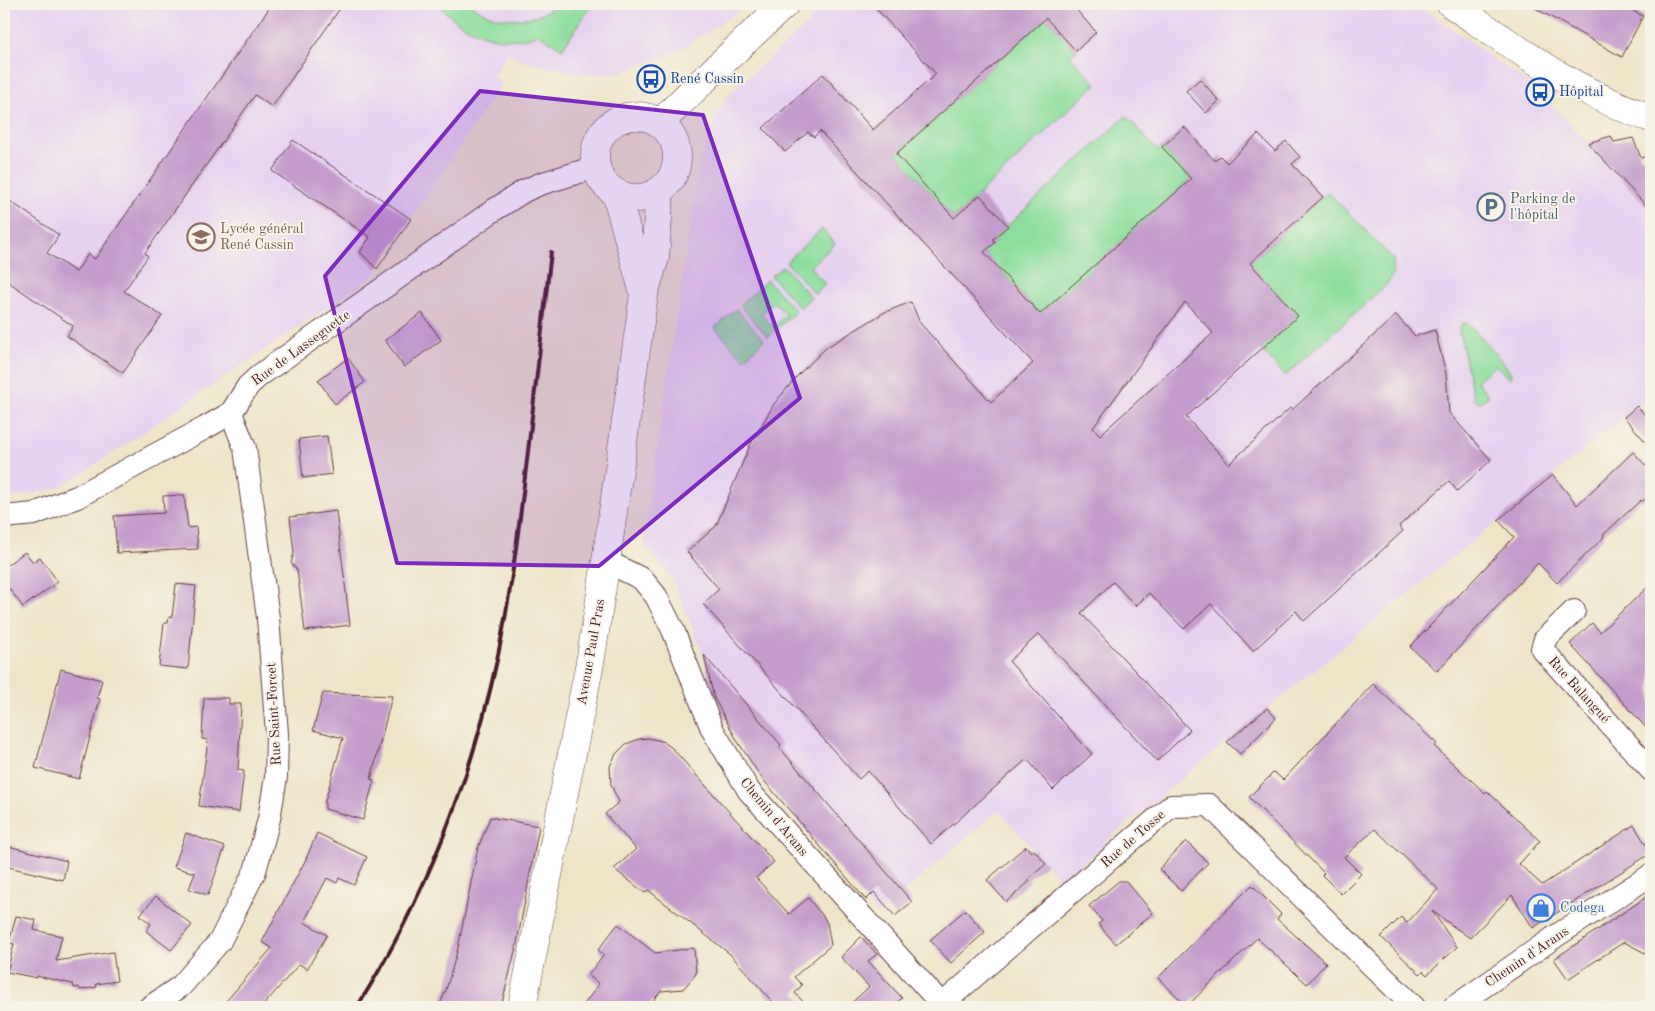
<svg xmlns="http://www.w3.org/2000/svg" width="1655" height="1011" font-family="'Old Standard TT',serif">
  <style>
    .built { fill: #e6d2f0 }
    .green { fill: #8dde9e; stroke: #6c7e64; fill-rule: evenodd }
    .building { fill: #c59dcc; fill-rule: evenodd }
    .lines { fill: none; stroke-linecap: round; stroke-linejoin: round }
    .street-casing { stroke: #633d43; stroke-width: 24 }
    .secondary-casing { stroke: #633d43; stroke-width: 29 }
    .street { stroke: #fff; stroke-width: 22 }
    .secondary { stroke: #fff; stroke-width: 28 }
    .rail { stroke: #4a1f2b; stroke-width: 4 }
    .marked { fill: #7b2cbf; fill-opacity: 0.2; stroke: #7b2cbf; stroke-width: 4; stroke-linejoin: round }
    .labels { text-anchor: middle; dominant-baseline: central; stroke-width: 4; stroke-linejoin: round; paint-order: stroke }
    .transit-label { font-size: 14px; fill: #164399; stroke: #f7f3e8; text-anchor: start }
    .service-label { font-size: 14px; fill: #4e5e75; stroke: #f7f3e8; text-anchor: start }
    .education-label { font-size: 14px; fill: #785e54; stroke: #f7f3e8; text-anchor: start }
    .street-label { font-size: 14px; fill: #4a1f2b; stroke: #f7f3e8 }
    .shop-label { font-size: 14px; fill: #366cbe; stroke: #f7f3e8; text-anchor: start }
  </style>
  <rect width="100%" height="100%" fill="#f7f3e8"/>
  <filter id="ink" filterUnits="userSpaceOnUse"><feTurbulence type="fractalNoise" baseFrequency=".02" numOctaves="2"/><feDisplacementMap in="SourceGraphic" scale="10" xChannelSelector="R" yChannelSelector="G"/><feConvolveMatrix kernelMatrix="1 2 1 2 8 2 1 2 1" color-interpolation-filters="sRGB"/></filter>
  <filter id="wash" filterUnits="userSpaceOnUse"><feTurbulence type="fractalNoise" baseFrequency=".0096" numOctaves="4" result="noise"/><feDisplacementMap in="SourceGraphic" scale="20" xChannelSelector="R" yChannelSelector="G"/><feGaussianBlur stdDeviation="1.12" result="paint"/><feColorMatrix in="noise" values="0 0 0 0 0 0 0 0 0 0 0 0 0 0 0 0 0 1.4 0 .05"/><feComposite in="paint" operator="in"/></filter>
  <g filter="url(#wash)">
    <rect width="100%" height="100%" fill="#eee5c9"/>
    <!-- built -->
    <g class="built">
      <path d="M4,4H748L723,22L672,54L616,74H579L520,60L508,52L492,76L502,83L377,269L369,279L79,476L57,488L4,500Z"/>
      <path d="M823,4H1410L1434,16L1540,92L1651,211V395L1118,831L1062,882L998,810L878,915L764,780L746,756L714,698L704,656L672,579L643,543L699,165L717,114L728,96L805,26Z"/>
    </g>
    <!-- green -->
    <g class="green">
      <path d="M438,4H470L482,12L498,18L520,19L537,16L561,4H593L562,49L539,34C504,49 462,32 438,4Z"/>
      <path d="M1046,18L1076,51L1070,56L1096,84L954,218L896,154Z"/>
      <path d="M1126,116L1158,151L1162,147L1191,179L1040,314L982,250L996,242L993,239Z"/>
      <path d="M1328,192L1393,259C1394,271 1393,278 1384,287L1285,376L1261,349L1247,260L1260,254Z"/>
      <path d="M822,229L835,244L810,267L825,284L815,294L786,262Z"/>
      <path d="M783,266L811,297L800,308L771,276Z"/>
      <path d="M767,280L796,311L768,337L740,305ZM774,302L786,315L773,327L761,314Z"/>
      <path d="M736,309L764,340L744,359L715,328Z"/>
      <path d="M1463,323L1468,324L1472,327L1510,371L1511,375L1509,379L1496,365L1477,381L1489,396L1480,402L1474,400L1459,331L1460,327Z"/>
    </g>
    <g id="blocks">
      <!-- building -->
      <g class="building">
        <path d="M272,4H343L272,107L255,95L145,253L148,256L124,291L162,316L123,373L67,336L73,326L4,279V197L59,235L47,253L76,272L88,254L95,259Z"/>
        <path d="M872,4H1071L1096,32L1076,51L1046,18L896,154L954,218L980,195L1008,226L993,239L996,242L984,252L1040,314L1191,179L1162,147L1184,127L1215,161L1220,156L1227,163L1258,134L1275,151L1286,141L1300,157L1292,164L1323,197L1250,263L1298,316L1186,417L1229,464L1290,408L1292,410L1396,315L1415,336L1435,330L1446,374L1449,413L1491,460L1457,491L1449,481L1399,526L1403,531L1304,621L1296,611L1253,651L1211,604L1184,629L1149,593L1136,606L1113,582L1081,613L1190,730L1157,761L1039,634L1009,661L1092,754L1053,790L1027,759L931,844L868,771L859,779L703,604L719,589L687,552L716,526L750,445L774,404L799,374L827,347L885,312L911,302L920,323L991,402L1033,363L820,131L814,137L808,132L785,152L763,128L823,74L873,130L936,74ZM1185,302L1213,333L1100,435L1093,428Z"/>
        <path d="M1528,4H1620L1643,16L1622,57Z"/>
        <path d="M1200,79L1219,101L1206,113L1186,91Z"/>
        <path d="M1611,136L1614,142L1633,138L1641,158L1651,154V211L1588,143Z"/>
        <path d="M293,140L411,219L377,269L360,252L370,237L272,171Z"/>
        <path d="M422,313L441,340L404,367L385,340Z"/>
        <path d="M348,358L365,382L335,404L318,380Z"/>
        <path d="M1637,406L1651,421V448L1624,417Z"/>
        <path d="M327,436L332,474L303,478L299,439Z"/>
        <path d="M1633,452L1651,471V493L1642,502L1641,500L1603,535L1604,537L1557,583L1538,563L1437,671L1410,647L1514,537L1498,520L1553,475L1577,505Z"/>
        <path d="M184,495L188,528L196,527L198,549L117,553L114,516L164,513L163,496Z"/>
        <path d="M336,511L350,625L305,631L297,570L291,563L294,553L290,517Z"/>
        <path d="M25,552L33,562L40,557L58,582L23,607L4,582V567Z"/>
        <path d="M176,584L196,586L188,669L159,666L164,623H168L169,617H172Z"/>
        <path d="M1651,584V733L1570,644L1592,623L1600,632Z"/>
        <path d="M704,655L781,745L779,747L912,902L895,916L874,892L866,900L761,777L738,742L714,698Z"/>
        <path d="M61,669L102,680L97,698L100,699L79,779L35,768Z"/>
        <path d="M1373,684L1437,744L1434,746L1485,793L1487,791L1540,841L1519,864L1542,885L1634,825L1651,853L1533,928L1512,895L1470,938L1432,911L1457,947L1427,975L1423,971L1420,974L1381,937L1401,917L1407,923L1438,889L1375,829L1344,857L1361,874L1341,894L1322,875L1324,873L1249,797L1274,772L1283,780Z"/>
        <path d="M323,693L392,696L371,779L374,780L363,820L325,809V801L343,738L313,730Z"/>
        <path d="M204,698H229V704H241L238,770L244,771L239,812L199,806L208,740L202,739Z"/>
        <path d="M1267,708L1276,718L1240,754L1227,742Z"/>
        <path d="M648,738L662,741L672,748L774,862L756,878L789,914L808,898L823,916L827,923L831,945L794,977L802,985L795,993L808,1007H777L730,954L648,890L645,893L614,869L636,849L605,814L619,802L611,785L610,766L616,754L626,744L639,739Z"/>
        <path d="M490,817L539,826L517,943L503,999L500,1007H439L446,990L458,948L478,848Z"/>
        <path d="M186,833L225,847L208,895L189,889L195,873L174,867Z"/>
        <path d="M317,833L367,857L354,885L339,878L337,883L327,878L304,922L327,935L320,947L307,969L299,964L262,1007H221L272,948L262,942L305,861Z"/>
        <path d="M1186,841L1208,863L1181,891L1159,869Z"/>
        <path d="M4,845L67,861L63,880L4,866Z"/>
        <path d="M1026,846L1031,852L1034,850L1046,864L1028,879L1030,881L1006,902L987,880Z"/>
        <path d="M1119,881H1126L1153,913L1116,944L1098,924L1102,921L1089,906Z"/>
        <path d="M1252,885L1281,914L1277,919L1326,963L1307,984L1257,938L1187,1006L1158,978Z"/>
        <path d="M1651,894V956L1624,942L1568,979L1554,959Z"/>
        <path d="M156,896L192,925L171,950L146,931L151,924L140,915Z"/>
        <path d="M965,910L985,932L951,963L930,940Z"/>
        <path d="M16,916L36,920L34,930L62,936L56,961L113,952L117,981L96,984L97,987L80,990L79,987L74,988L73,984L37,976V978L7,972L14,944L9,943Z"/>
        <path d="M618,924L655,953L694,948L696,974L683,989L661,991L648,1007H582L599,984L588,975L604,955L598,950Z"/>
        <path d="M861,937L877,954L868,961L902,998L892,1007H847L869,987L841,957Z"/>
      </g>
    </g>
  </g>
  <g filter="url(#ink)">
    <use href="#blocks" fill-opacity="0" stroke="#633d43" stroke-width="1"/>
    <g class="lines">
      <!-- street casing -->
      <g class="street-casing">
        <g id="street">
          <path d="M4,517L34,514L77,497L205,428L231,413L248,386L260,375L494,210L524,191L540,184L596,167"/>
          <path d="M606,561L642,579L656,596L673,630L712,729L749,791L944,1007"/>
          <path d="M1574,611L1545,639L1542,649L1651,770"/>
          <path d="M150,1007L181,986L220,941L255,871L269,819L276,777L277,734L268,618L245,448L231,413"/>
          <path d="M939,1007L1171,806L1209,805L1414,1007"/>
          <path d="M1454,1007L1559,934L1651,875"/>
        </g>
      </g>
      <!-- secondary casing -->
      <g class="secondary-casing">
        <g id="secondary">
          <path d="M1451,4C1515,47 1577,94 1651,118"/>
          <circle cx="636" cy="157" r="41"/>
          <path d="M660,123C700,82 743,43 785,4"/>
          <path d="M616,193L644,294"/>
          <path d="M522,1007L591,657L606,561L644,294L655,258L660,190"/>
        </g>
      </g>
      <!-- street -->
      <use href="#street" class="street"/>
      <!-- secondary -->
      <use href="#secondary" class="secondary"/>
      <!-- rail -->
      <path class="rail" d="M357,1007C423,903 471,781 497,660C511,594 519,527 527,460C535,391 543,321 551,252"/>
    </g>
  </g>
  <!-- marked area -->
  <path class="marked" d="M480,91L703,115L800,398L599,566L397,563L325,276Z"/>
  <!-- icons -->
  <defs>
    <g id="bus-ring" transform="scale(1.4375)"><circle r="9.5" fill="#f7f3e8" stroke="#1a4fb4" stroke-width="1.5"/><path d="M-5-6H5V4H4V6H2V4H-2V6H-4V4H-5ZM-3.5-4V0h7V-4ZM-3.5 1.2v1.5H-2V1.2ZM2 1.2v1.5H3.5V1.2Z" fill="#1a4fb4"/></g>
    <g id="parking-ring" transform="scale(1.4375)"><circle r="9.5" fill="#f7f3e8" stroke="#5c6f8a" stroke-width="1.5"/><path d="M-3.5-5.5H1a3.5 3.5 0 0 1 0 7H-1V5.5H-3.5ZM-1-3.4V-.6H.8a1.4 1.4 0 0 0 0-2.8Z" fill="#5c6f8a"/></g>
    <g id="school-ring" transform="scale(1.4375)"><circle r="9.5" fill="#f7f3e8" stroke="#8d6e63" stroke-width="1.5"/><path d="M0-5L7-2L0 1L-7-2ZM-4 1L0 2.5L4 1V4Q0 6-4 4Z" fill="#8d6e63"/></g>
    <g id="shop-ring" transform="scale(1.4375)"><circle r="9.5" fill="#f7f3e8" stroke="#3f7fe0" stroke-width="1.5"/><path d="M-5-2.5h2.3a2.7 3.5 0 0 1 5.4 0H5L5.5 6h-11ZM-1.5-2.5h3a1.5 2.3 0 0 0-3 0Z" fill="#3f7fe0"/></g>
  </defs>
  <g fill-rule="evenodd">
    <use href="#bus-ring" x="651" y="79"/>
    <use href="#bus-ring" x="1540" y="92"/>
    <use href="#parking-ring" x="1491" y="207"/>
    <use href="#school-ring" x="201" y="237"/>
    <use href="#shop-ring" x="1541" y="908"/>
  </g>
  <g class="labels">
    <!-- transit labels -->
    <g class="transit-label">
      <text x="670" y="79">René Cassin</text>
      <text x="1559" y="92">Hôpital</text>
    </g>
    <!-- service labels -->
    <g class="service-label">
      <text x="1510" y="199">Parking de<tspan x="1510" dy="16">l'hôpital</tspan></text>
    </g>
    <!-- education labels -->
    <g class="education-label">
      <text x="220" y="229">Lycée général<tspan x="220" dy="16">René Cassin</tspan></text>
    </g>
    <!-- street labels -->
    <g class="street-label">
      <text transform="translate(301 348) rotate(-36)">Rue de Lasseguette</text>
      <text transform="translate(591 652) rotate(-80)">Avenue Paul Pras</text>
      <text transform="translate(1579 690) rotate(48)">Rue Balangué</text>
      <text transform="translate(274 714) rotate(-93)">Rue Saint-Forcet</text>
      <text transform="translate(774 817) rotate(50)">Chemin d'Arans</text>
      <text transform="translate(1133 839) rotate(-41)">Rue de Tosse</text>
      <text transform="translate(1527 957) rotate(-34)">Chemin d'Arans</text>
    </g>
    <!-- shop labels -->
    <g class="shop-label">
      <text x="1560" y="908">Codega</text>
    </g>
  </g>
  <!-- margin -->
  <rect width="1655" height="1011" fill="none" stroke="#f7f3e8" stroke-width="20"/>
</svg>
